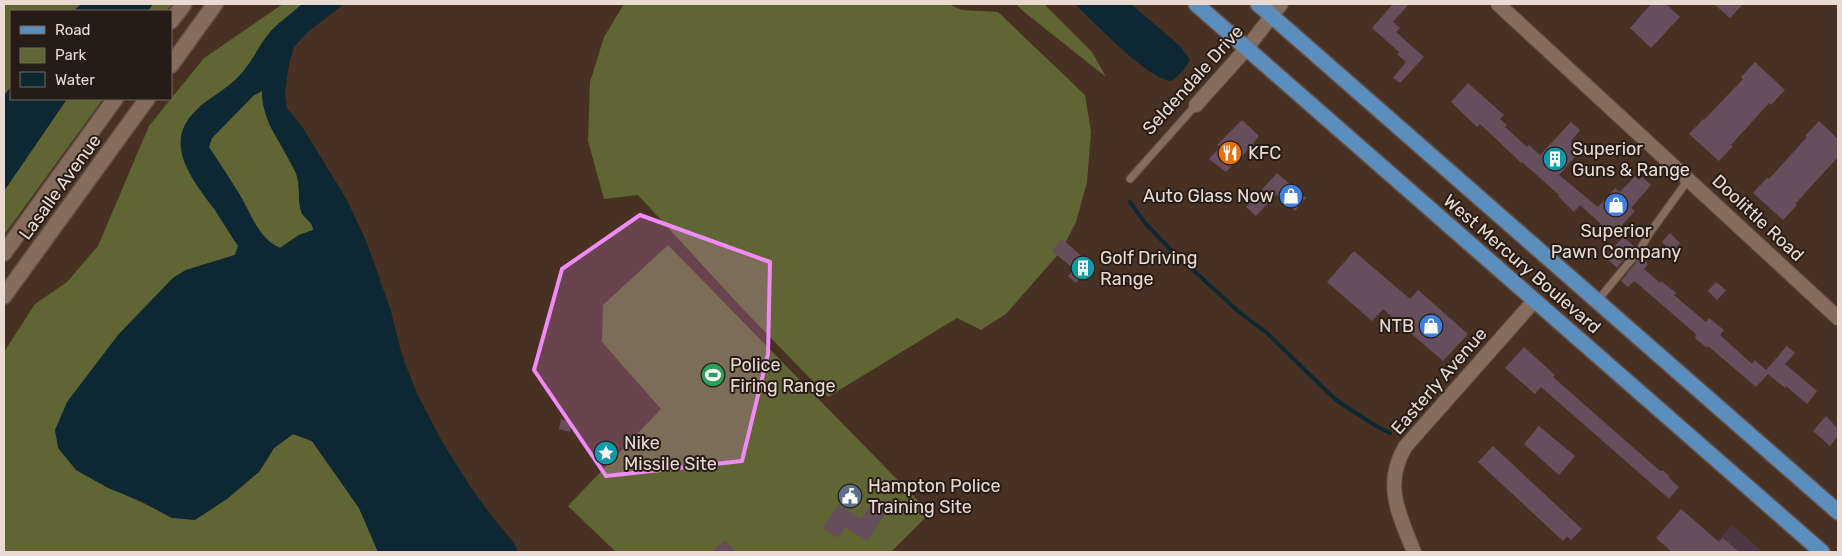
<svg xmlns="http://www.w3.org/2000/svg" width="1842" height="556" font-family="Rubik,sans-serif">
  <style>
    .commercial { fill: #4b3842 }
    .green { fill: #606633 }
    .water { fill: #0e2833; fill-rule: evenodd }
    .lines { fill: none; stroke-linecap: round; stroke-linejoin: round }
    .stream { stroke: #0e2833; stroke-width: 4 }
    .building { fill: #664e5d }
    .lane-casing { stroke: #624f43; stroke-width: 9 }
    .street-casing { stroke: #624f43; stroke-width: 16 }
    .secondary-casing { stroke: #624f43; stroke-width: 18 }
    .primary-casing { stroke: #624f43; stroke-width: 18 }
    .lane { stroke: #866c5d; stroke-width: 7 }
    .street { stroke: #866c5d; stroke-width: 14 }
    .secondary { stroke: #866c5d; stroke-width: 15 }
    .primary { stroke: #5c8ebd; stroke-width: 15 }
    .marked { fill: #f08bf6; fill-opacity: 0.2; stroke: #f08bf6; stroke-width: 4; stroke-linejoin: round }
    .labels { text-anchor: middle; dominant-baseline: central; stroke-width: 4; stroke-linejoin: round; paint-order: stroke }
    .street-label { font-size: 18px; fill: #eadbd2; stroke: #261c15 }
    .poi-label { font-size: 18px; fill: #eadbd2; stroke: #261c15; text-anchor: start }
  </style>
  <rect width="100%" height="100%" fill="#483123"/>
  <!-- commercial -->
  <path class="commercial" d="M1732,525L1763,552H1708Z"/>
  <!-- green -->
  <g class="green">
    <path d="M4,4H81L74,11H11V86L4,96Z"/>
    <path d="M153,4H172L166,11H148Z"/>
    <path d="M283,4H302L272,30L262,43L254,58L242,74L225,90L201,105L189,118L182,135L216,212L238,246L235,255L186,270L173,278L118,335L76,470C108,488 141,501 172,518L259,472L274,448L293,434L312,441L359,508L378,552H4L5,475L4,352L35,304L67,282L98,246L149,126L204,58Z"/>
    <path d="M624,4H948L962,10L998,12L1085,95L1091,132L1087,182L1076,222L1061,251L1006,314L981,330L957,318L828,397L741,307L638,195L604,199L588,141L590,82L604,37Z"/>
    <path d="M1016,4H1044L1092,52L1106,77L1023,11Z"/>
    <path d="M262,91L269,124L296,173L298,182L301,211L313,225V230L299,235L280,248C259,239 252,216 241,197C231,180 220,164 209,147V142L212,138L253,96Z"/>
    <path d="M67,99H103L4,235V191Z"/>
    <path d="M668,245L930,513L891,552H616L568,506L661,409L602,342L603,305Z"/>
  </g>
  <!-- water -->
  <g class="water">
    <path d="M81,4H153L148,11H74Z"/>
    <path d="M302,4H344L308,32L294,47L289,64L285,93L287,108L303,128L347,200L367,243L391,311L402,355L417,394L443,443L470,486L490,514L514,543L518,552H378L359,508L312,441L293,434L274,448L259,472L227,499L195,520L172,518L143,502L108,488L76,470L58,448L55,430L67,402L118,335L173,278L186,270L235,255L238,246C230,234 223,222 215,210C196,185 164,147 191,116C203,101 221,93 235,80C252,64 257,47 271,31C280,21 293,13 302,4ZM262,91C261,122 284,145 296,173C301,185 297,199 301,211C303,219 313,221 313,230L299,235L280,248C259,239 252,216 241,197C231,180 220,164 209,147L212,138L253,96Z"/>
    <path d="M1075,4H1131L1180,46L1190,60L1183,71L1172,81C1149,81 1093,21 1075,4Z"/>
    <path d="M11,86V99H67L4,191V96Z"/>
  </g>
  <g class="lines">
    <!-- stream -->
    <path class="stream" d="M1130,202L1145,223L1170,249L1239,312L1267,333L1336,400L1376,426L1390,433"/>
  </g>
  <!-- building -->
  <g class="building">
    <path d="M1393,4H1409L1393,22L1400,28L1396,32L1424,57L1400,83L1393,78L1406,62L1397,54L1399,52L1372,28Z"/>
    <path d="M1651,4H1666L1680,17L1651,48L1630,28Z"/>
    <path d="M1714,4H1743L1730,18Z"/>
    <path d="M1755,62L1785,90L1771,105L1769,103L1731,145L1733,146L1719,161L1689,134L1703,119L1704,120L1743,79L1741,77Z"/>
    <path d="M1468,83L1504,115L1500,119L1507,125L1505,127L1527,147L1529,145L1540,155L1571,122L1580,130L1571,141L1581,150L1559,175L1598,207L1615,188L1620,192L1635,176L1639,180L1642,177L1651,185L1631,208L1635,211L1613,235L1580,205L1574,212L1558,196L1559,195L1522,162L1521,163L1514,156L1480,124L1477,127L1451,102Z"/>
    <path d="M1242,120L1259,136L1238,162L1236,161L1226,172L1209,159L1220,147L1217,145Z"/>
    <path d="M1819,121L1838,139V157L1795,204L1797,205L1783,220L1753,193L1767,178L1769,179L1807,137L1805,136Z"/>
    <path d="M1277,173L1306,198L1295,211L1276,194L1256,216L1246,207Z"/>
    <path d="M1670,233L1680,243L1672,253L1662,242Z"/>
    <path d="M1623,237L1634,246L1617,268L1605,257Z"/>
    <path d="M1062,239L1094,267L1084,278L1082,276L1076,283L1068,276L1074,269L1052,251Z"/>
    <path d="M1354,251L1410,299L1418,290L1468,334L1443,361L1383,309L1372,321L1327,282Z"/>
    <path d="M1640,257L1648,264L1644,269L1660,283L1661,281L1676,293L1674,295L1706,322L1709,318L1724,330L1720,335L1752,364L1755,360L1766,370L1787,346L1795,353L1785,364L1817,391L1807,404L1786,386L1785,388L1768,374L1756,387L1708,346L1707,348L1695,338L1696,334L1639,285L1634,281L1628,287L1621,281Z"/>
    <path d="M1716,282L1726,290L1717,300L1708,291Z"/>
    <path d="M1524,347L1555,375L1553,377L1660,471L1663,470L1670,477L1669,478L1679,487L1669,499L1541,387L1535,394L1505,368Z"/>
    <path d="M1826,416L1838,429V436L1830,446L1813,431Z"/>
    <path d="M561,419L572,422L570,432L559,429Z"/>
    <path d="M1539,426L1575,456L1559,475L1524,444Z"/>
    <path d="M1493,446L1582,529L1571,540L1567,536L1563,541L1478,462Z"/>
    <path d="M875,498L889,508L867,541L845,527L838,538L822,528L839,504L861,519Z"/>
    <path d="M1681,509L1719,542L1723,538L1739,552H1672L1656,538Z"/>
    <path d="M725,540L736,552H712Z"/>
  </g>
  <g class="lines">
    <!-- lane casing -->
    <g class="lane-casing">
      <g id="lane">
        <path d="M1130,179L1196,105"/>
        <path d="M1598,300L1641,248L1649,234L1688,180"/>
      </g>
    </g>
    <!-- street casing -->
    <g class="street-casing">
      <g id="street">
        <path d="M1498,4L1838,318"/>
        <path d="M1196,105L1247,48L1281,4"/>
        <path d="M1414,552C1399,514 1383,485 1405,447L1535,300"/>
      </g>
    </g>
    <!-- secondary casing -->
    <g class="secondary-casing">
      <g id="secondary">
        <path d="M171,21L184,4"/>
        <path d="M171,65L215,4"/>
        <path d="M4,253L115,99"/>
        <path d="M4,296L147,99"/>
      </g>
    </g>
    <!-- primary casing -->
    <g class="primary-casing">
      <g id="primary">
        <path d="M1196,4L1822,552"/>
        <path d="M1258,4L1838,512"/>
      </g>
    </g>
    <!-- lane -->
    <use href="#lane" class="lane"/>
    <!-- street -->
    <use href="#street" class="street"/>
    <!-- secondary -->
    <use href="#secondary" class="secondary"/>
    <!-- primary -->
    <use href="#primary" class="primary"/>
  </g>
  <!-- marked area -->
  <path class="marked" d="M640,215L770,262L768,354L742,461L606,476L534,370L562,269Z"/>
  <!-- icons -->
  <defs>
    <g id="restaurant-disc" transform="scale(1.25)"><circle r="9.5" fill="#e8710a" stroke="#261c15"/><path d="M-5-6h1v4h1v-4h1v4h1v-4h1v5L-1.5 .5V6h-2V.5L-5-1ZM5-6V6H3V1.5H1.5Q1.5-4 5-6Z" fill="#fff"/></g>
    <g id="building-disc" transform="scale(1.25)"><circle r="9.5" fill="#0f9aa8" stroke="#261c15"/><path d="M-4-6H4V6H1V3H-1V6H-4ZM-2.5-4.3h1.7v1.8h-1.7ZM.8-4.3h1.7v1.8H.8ZM-2.5-1h1.7V.8h-1.7ZM.8-1h1.7V.8H.8Z" fill="#fff"/></g>
    <g id="shop-disc" transform="scale(1.25)"><circle r="9.5" fill="#3f7fe0" stroke="#261c15"/><path d="M-5-2.5h2.3a2.7 3.5 0 0 1 5.4 0H5L5.5 6h-11ZM-1.5-2.5h3a1.5 2.3 0 0 0-3 0Z" fill="#fff"/></g>
    <g id="stadium-disc" transform="scale(1.25)"><circle r="9.5" fill="#2e9e5b" stroke="#261c15"/><path d="M0-5a6.5 5 0 1 0 0 10a6.5 5 0 1 0 0-10ZM-3.5-1.8h7v3.6h-7Z" fill="#fff"/></g>
    <g id="sight-disc" transform="scale(1.25)"><circle r="9.5" fill="#0f9aa8" stroke="#261c15"/><path d="M0-6L1.8-2.2L6-1.7L2.9 1.2L3.7 5.4L0 3.3L-3.7 5.4L-2.9 1.2L-6-1.7L-1.8-2.2Z" fill="#fff"/></g>
    <g id="civic-disc" transform="scale(1.25)"><circle r="9.5" fill="#5c6f8a" stroke="#261c15"/><path d="M-.6-6.5H3V-4.5H.6V-3L4-1V1h2V6H-6V1h2V-1L-.6-3ZM-1.2 2.5V6h2.4V2.5Z" fill="#fff"/></g>
  </defs>
  <g fill-rule="evenodd">
    <use href="#restaurant-disc" x="1230" y="153"/>
    <use href="#building-disc" x="1555" y="159"/>
    <use href="#shop-disc" x="1291" y="196"/>
    <use href="#shop-disc" x="1616" y="205"/>
    <use href="#building-disc" x="1083" y="268"/>
    <use href="#shop-disc" x="1431" y="326"/>
    <use href="#stadium-disc" x="713" y="375"/>
    <use href="#sight-disc" x="606" y="453"/>
    <use href="#civic-disc" x="850" y="496"/>
  </g>
  <g class="labels">
    <!-- street labels -->
    <g class="street-label">
      <text transform="translate(1193 80) rotate(-48)">Seldendale Drive</text>
      <text transform="translate(60 187) rotate(-54)">Lasalle Avenue</text>
      <text transform="translate(1758 218) rotate(43)">Doolittle Road</text>
      <text transform="translate(1522 264) rotate(41)">West Mercury Boulevard</text>
      <text transform="translate(1439 381) rotate(-49)">Easterly Avenue</text>
    </g>
    <!-- poi labels -->
    <g class="poi-label">
      <text x="1572" y="149">Superior<tspan x="1572" dy="21">Guns &amp; Range</tspan></text>
      <text x="1248" y="153">KFC</text>
      <text x="1274" y="196" text-anchor="end">Auto Glass Now</text>
      <text x="1616" y="231" text-anchor="middle">Superior<tspan x="1616" dy="21">Pawn Company</tspan></text>
      <text x="1100" y="258">Golf Driving<tspan x="1100" dy="21">Range</tspan></text>
      <text x="1414" y="326" text-anchor="end">NTB</text>
      <text x="730" y="365">Police<tspan x="730" dy="21">Firing Range</tspan></text>
      <text x="624" y="443">Nike<tspan x="624" dy="21">Missile Site</tspan></text>
      <text x="868" y="486">Hampton Police<tspan x="868" dy="21">Training Site</tspan></text>
    </g>
  </g>
  <!-- border -->
  <rect width="1842" height="556" fill="none" stroke="#eadbd2" stroke-width="10"/>
  <!-- legend -->
  <rect x="10" y="10" width="162" height="90" fill="#261c15" stroke="#746861"/>
  <rect x="20" y="26" width="25" height="8" fill="#5c8ebd" stroke="#746861"/>
  <text x="55" y="35" font-size="15" fill="#eadbd2">Road</text>
  <rect x="20" y="48" width="25" height="15" fill="#606633" stroke="#746861"/>
  <text x="55" y="60" font-size="15" fill="#eadbd2">Park</text>
  <rect x="20" y="72" width="25" height="15" fill="#0e2833" stroke="#746861"/>
  <text x="55" y="85" font-size="15" fill="#eadbd2">Water</text>
</svg>
